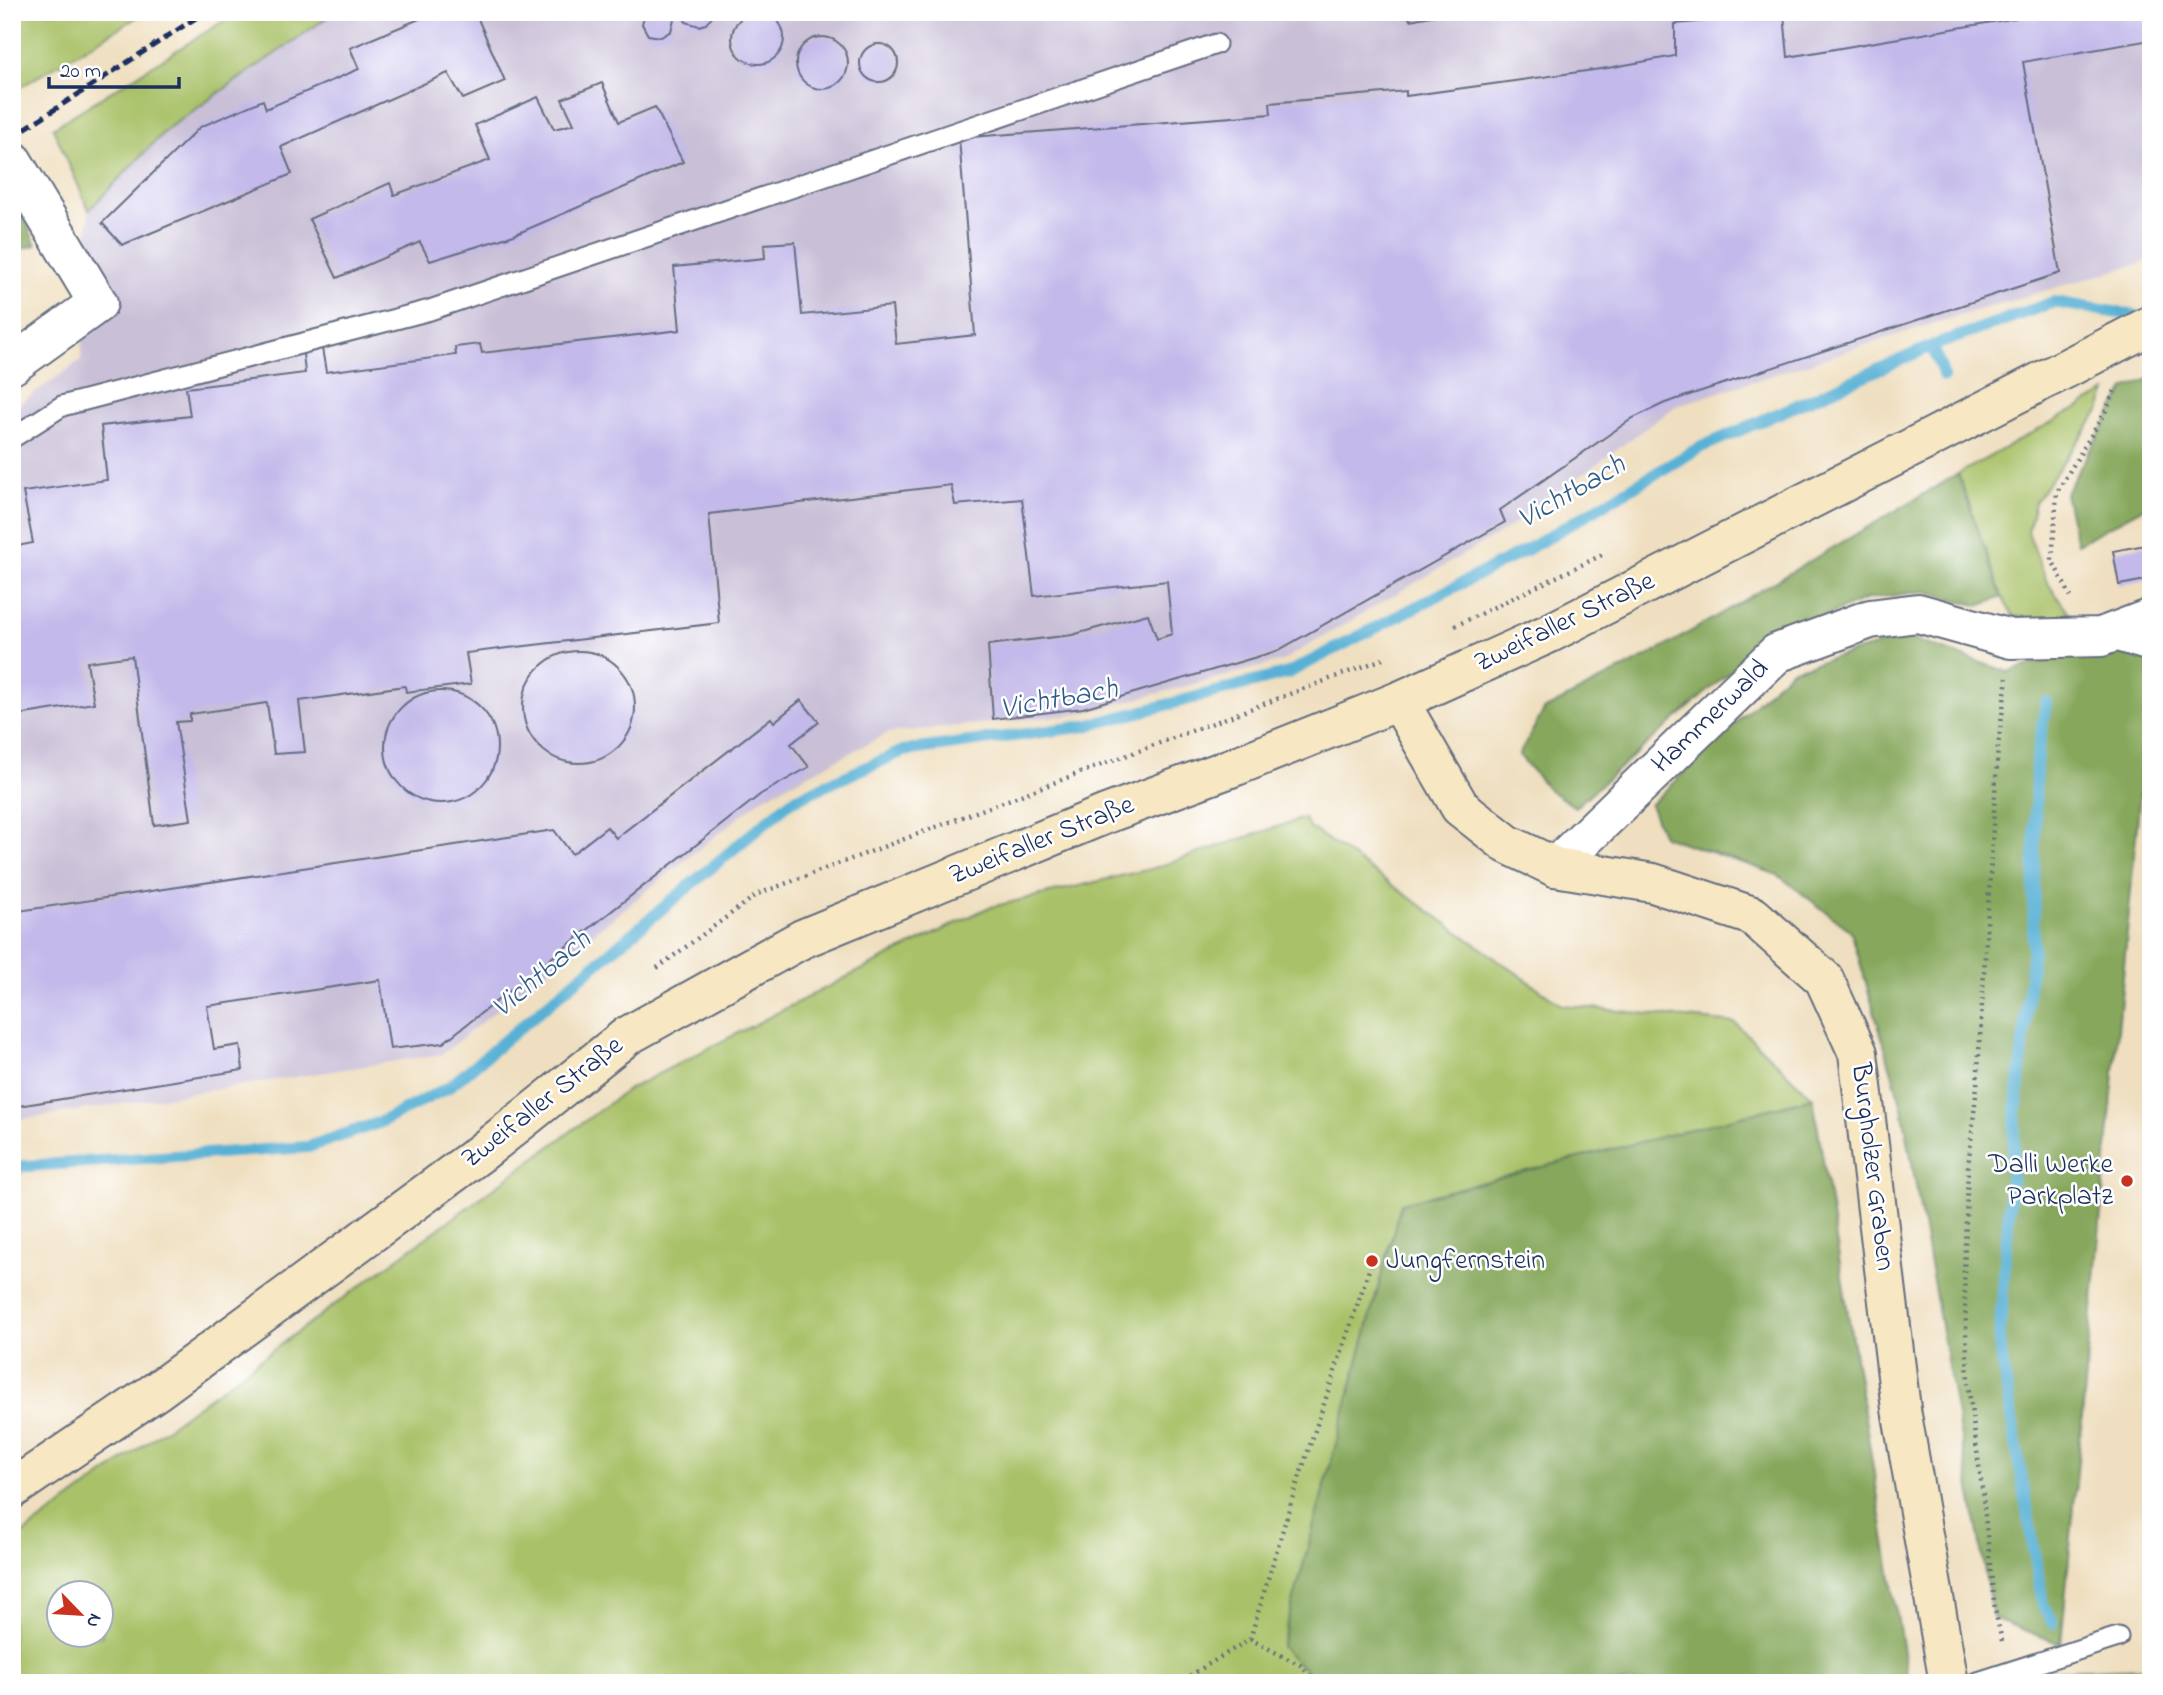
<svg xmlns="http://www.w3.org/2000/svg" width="2163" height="1695" font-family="'Indie Flower',sans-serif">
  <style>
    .industrial { fill: #c9bfd7 }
    .green { fill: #a9c167; stroke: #627862; stroke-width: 2; fill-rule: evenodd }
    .forest { fill: #86a75c; stroke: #506b5d; stroke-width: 2 }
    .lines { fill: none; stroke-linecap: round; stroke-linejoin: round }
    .stream { stroke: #58b1d5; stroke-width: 12 }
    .building { fill: #c3b9ea }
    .service-casing { stroke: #656d80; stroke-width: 23 }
    .minor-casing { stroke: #656d80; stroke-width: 42 }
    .secondary-casing { stroke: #656d80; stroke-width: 42 }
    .path { stroke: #656d80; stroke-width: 4.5; stroke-dasharray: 2 5; stroke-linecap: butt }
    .service { stroke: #fff; stroke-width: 19 }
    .minor { stroke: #fff; stroke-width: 38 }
    .secondary { stroke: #f7e8c3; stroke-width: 38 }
    .rail { stroke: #1b2f5e; stroke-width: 5; stroke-dasharray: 10 5; stroke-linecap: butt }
    .poi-dot { fill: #c8321e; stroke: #fff; stroke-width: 2.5 }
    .labels { text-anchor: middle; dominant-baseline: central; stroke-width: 5; stroke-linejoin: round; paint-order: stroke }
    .street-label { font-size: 28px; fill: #1b2f5e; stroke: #fff }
    .poi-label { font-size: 28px; fill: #1b2f5e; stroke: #fff; text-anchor: end }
    .water-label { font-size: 30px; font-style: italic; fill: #305c88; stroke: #fff }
  </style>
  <rect width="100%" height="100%" fill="#fff"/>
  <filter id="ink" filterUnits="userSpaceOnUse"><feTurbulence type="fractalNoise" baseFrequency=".0143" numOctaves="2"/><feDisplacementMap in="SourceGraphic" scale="14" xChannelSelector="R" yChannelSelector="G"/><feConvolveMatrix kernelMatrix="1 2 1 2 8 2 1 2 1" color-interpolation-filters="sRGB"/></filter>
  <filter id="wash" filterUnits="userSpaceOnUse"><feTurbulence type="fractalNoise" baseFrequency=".00686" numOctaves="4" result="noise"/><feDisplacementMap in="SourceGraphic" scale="28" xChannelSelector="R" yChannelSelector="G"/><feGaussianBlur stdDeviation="1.57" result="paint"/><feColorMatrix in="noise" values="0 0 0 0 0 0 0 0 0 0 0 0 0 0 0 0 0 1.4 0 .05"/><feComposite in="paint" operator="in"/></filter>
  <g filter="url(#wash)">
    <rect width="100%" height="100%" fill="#efdfc0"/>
    <!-- industrial -->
    <path class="industrial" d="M335,12H2151V260L1937,322L1676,406L1510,527L1282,661L1079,714L888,733L763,798L442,1054L12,1121V409L81,360L89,210L167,129Z"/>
    <!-- green -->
    <g class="green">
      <path d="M12,12H146L12,92Z"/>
      <path d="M238,12H335L167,129L89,210L53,128Z"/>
      <path d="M2106,392L2100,410L2035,502L2028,532L2047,582L2080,628L2013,616L2002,597L1958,474Z"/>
      <path d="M1304,818L1311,830H1314L1562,1005L1735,1023L1813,1098L1726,1120L1810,1683H12V1542L627,1090L845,978L987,908L1154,868ZM60,1594H102V1636H60Z"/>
    </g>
    <!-- forest -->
    <g class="forest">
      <path d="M12,192L36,245L12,251Z"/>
      <path d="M2151,378V504L2077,544L2065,494L2125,389Z"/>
      <path d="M1958,474L2002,597L1979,606L1925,591L1867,599L1766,640L1575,807L1548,789L1519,755L1544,710L1659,650Z"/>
      <path d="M2151,625V716L2147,718L2061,1644L1993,1618L1902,1107L1851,931L1778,875L1663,836L1650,805L1791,670L1906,637L2008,672Z"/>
      <path d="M1813,1098L1908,1683H1319L1281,1647L1401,1203Z"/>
      <path d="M2151,1667V1683H2048L2058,1670Z"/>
    </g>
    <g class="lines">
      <!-- stream -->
      <g class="stream">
        <path d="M1932,346L1944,376"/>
        <path d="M2046,702L2036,764L2033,947L2016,1114L1999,1342L2043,1605L2053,1623"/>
        <path d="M12,1167L308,1147L381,1122L449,1087L791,801L903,751L1086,726L1288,673L1528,549L1697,449L1932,346L2054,302L2143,317"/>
      </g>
    </g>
    <g id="blocks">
      <!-- building -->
      <g class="building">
        <circle cx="758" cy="38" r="26"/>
        <path d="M436,12H475L505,81L463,99L448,73L281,147L292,174L122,245L102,223L200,127L263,100L266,109L359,69L350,48Z"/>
        <path d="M645,12H671L674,19L671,31L661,37L648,35L642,24Z"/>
        <path d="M681,12H715L706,24L699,26L686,22Z"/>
        <path d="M1407,12H1441V14L1410,20Z"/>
        <path d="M2015,12H2151V40L2023,62L2060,273L1665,403L1633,418L1500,510L1505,522L1277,651L1083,708L993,719L988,645L1072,635L1148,614L1157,639L1172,634L1167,581L1034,596L1022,499L955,505L951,485L709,514L719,623L466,653L471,684L406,692L405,686L299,701L305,752L274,754L267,703L190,714V721L176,722L191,820L154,825L132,656L87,662L94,703L12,716V547L33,543L23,492L107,480L101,426L190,416L186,388L305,373L302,344L321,342L326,372L456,355L455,347L480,344L482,353L680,330L674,267L765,258L764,244L795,242L802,315L892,306L896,344L975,335L959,138L1271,114L1270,103L1406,91V96L1608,68L1675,56V24L1784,14L1788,57L2016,18Z"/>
        <circle cx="822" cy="63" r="26"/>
        <circle cx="879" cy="63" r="19"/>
        <path d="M602,83L619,122L655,107L683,162L514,235L430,261L420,242L337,278L309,219L390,183L394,195L490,160L475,125L538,97L554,129L574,124L562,99Z"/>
        <path d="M2151,544V579L2119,585L2113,551Z"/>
        <circle cx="579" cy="707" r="56"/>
        <circle cx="441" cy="747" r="56"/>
        <path d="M801,700L819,722L791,744L809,767L761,794L443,1043L390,1049L380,980L207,1006L214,1049L240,1045L243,1070L12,1107V912L554,830L572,854L607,827L616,838L771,718L774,722Z"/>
      </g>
    </g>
  </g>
  <g filter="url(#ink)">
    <use href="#blocks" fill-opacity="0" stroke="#656d80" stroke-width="2"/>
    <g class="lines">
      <!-- service casing -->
      <g class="service-casing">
        <g id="service">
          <path d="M12,438L62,406L430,310L1216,44"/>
          <path d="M2108,639L2151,652"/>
          <path d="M1975,1683L2118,1637"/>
        </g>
      </g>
      <!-- minor casing -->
      <g class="minor-casing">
        <g id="minor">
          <path d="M12,160L98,303L12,365"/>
          <path d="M1555,867L1777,653L1870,619L1918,613L2011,639L2101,637L2151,618"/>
        </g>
      </g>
      <!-- secondary casing -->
      <g class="secondary-casing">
        <g id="secondary">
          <path d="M1399,701L1460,807L1507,844L1555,867L1653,883L1753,916L1824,979L1858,1053L1901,1409L1949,1683"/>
          <path d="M12,1489L158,1390L482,1152L627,1036L802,939L1106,814L1236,766L1399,701L1550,633L2151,325"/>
        </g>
      </g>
      <!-- path -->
      <g class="path">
        <path d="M2071,597L2052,560L2057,492L2107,409L2114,391"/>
        <path d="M1455,626L1604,554"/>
        <path d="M657,968L758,894L1383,659"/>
        <path d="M1250,1639L1293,1496L1372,1261"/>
        <path d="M2002,1641L1995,1610L1982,1488L1968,1384L1964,1273L1968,1167L1977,1086L1998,746L2007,678"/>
        <path d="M970,1683H983"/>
        <path d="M1178,1683L1250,1639L1300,1665L1318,1683"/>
      </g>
      <!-- service -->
      <use href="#service" class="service"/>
      <!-- minor -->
      <use href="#minor" class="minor"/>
      <!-- secondary -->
      <use href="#secondary" class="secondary"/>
      <!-- rail -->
      <path class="rail" d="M12,137L205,12"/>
    </g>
  </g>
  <!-- markers -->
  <g class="poi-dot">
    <circle cx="2127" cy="1181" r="7"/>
    <circle cx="1372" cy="1261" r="7"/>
  </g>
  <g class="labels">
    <!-- street labels -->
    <g class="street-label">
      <text transform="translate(1565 623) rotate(-26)">Zweifaller Straße</text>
      <text transform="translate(1711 717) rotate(-44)">Hammerwald</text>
      <text transform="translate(1042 841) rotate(-22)">Zweifaller Straße</text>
      <text transform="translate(543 1103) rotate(-38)">Zweifaller Straße</text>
      <text transform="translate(1872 1167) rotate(83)">Burgholzer Graben</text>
    </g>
    <!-- poi labels -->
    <g class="poi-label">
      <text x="2113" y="1165">Dalli Werke<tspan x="2113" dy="32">Parkplatz</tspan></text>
      <text x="1386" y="1261" text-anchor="start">Jungfernstein</text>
    </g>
    <!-- water labels -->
    <g class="water-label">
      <text transform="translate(1572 493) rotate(-30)">Vichtbach</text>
      <text transform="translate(1059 700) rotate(-10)">Vichtbach</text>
      <text transform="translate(542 975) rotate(-40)">Vichtbach</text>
    </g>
  </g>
  <!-- margin -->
  <rect width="2163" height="1695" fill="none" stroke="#fff" stroke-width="42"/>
  <!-- north arrow -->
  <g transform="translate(80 1614) rotate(115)"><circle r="33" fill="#ffffff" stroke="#a4acbf" stroke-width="2"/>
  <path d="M0-5L12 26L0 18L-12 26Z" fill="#c8321e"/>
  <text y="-10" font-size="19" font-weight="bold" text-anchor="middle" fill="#1b2f5e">N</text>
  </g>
  <!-- scale -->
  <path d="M49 77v10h130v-10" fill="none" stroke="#1b2f5e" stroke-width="3.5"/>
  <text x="60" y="77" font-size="21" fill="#1b2f5e" stroke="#ffffff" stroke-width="5" paint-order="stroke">20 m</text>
</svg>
